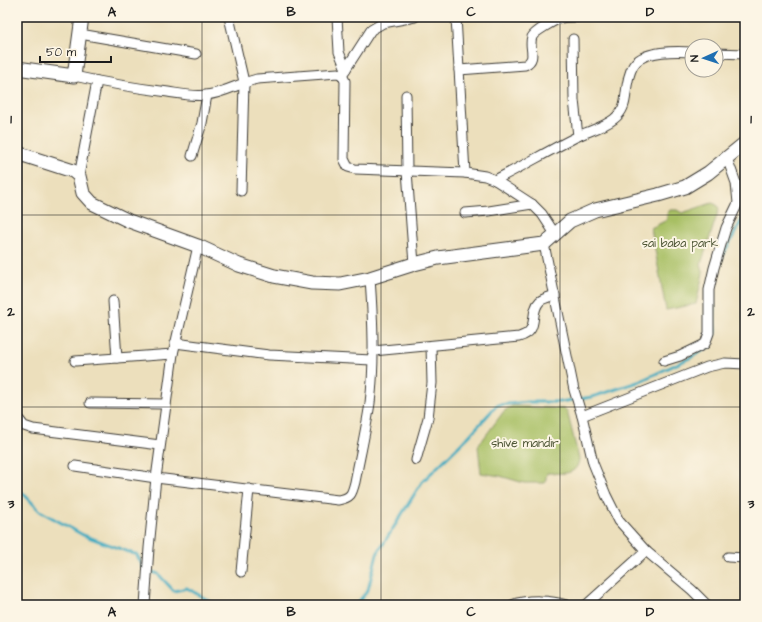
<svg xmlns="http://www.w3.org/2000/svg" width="762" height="622" font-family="'Architects Daughter',sans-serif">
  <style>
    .green { fill: #a7bf64; stroke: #626e40 }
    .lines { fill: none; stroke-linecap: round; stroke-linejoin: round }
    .stream { stroke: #42acc1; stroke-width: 3 }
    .street-casing { stroke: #3b3934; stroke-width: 11 }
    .secondary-casing { stroke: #3b3934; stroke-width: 15 }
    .street { stroke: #fff; stroke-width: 9 }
    .secondary { stroke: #fff; stroke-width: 13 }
    .grid { fill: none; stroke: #1c1c1c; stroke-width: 1; stroke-opacity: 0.55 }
    .labels { text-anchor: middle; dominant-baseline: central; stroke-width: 4; stroke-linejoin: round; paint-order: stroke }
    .park-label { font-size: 12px; fill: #4d5535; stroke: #fcf5e5 }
    .neatline { fill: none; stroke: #1c1c1c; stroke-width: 1.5 }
    .grid-label { font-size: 13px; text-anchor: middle; font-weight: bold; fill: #1c1c1c }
  </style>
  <rect width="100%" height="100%" fill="#fcf5e5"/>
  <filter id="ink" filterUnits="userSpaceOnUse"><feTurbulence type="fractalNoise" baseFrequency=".025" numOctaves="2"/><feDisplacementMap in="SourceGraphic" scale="8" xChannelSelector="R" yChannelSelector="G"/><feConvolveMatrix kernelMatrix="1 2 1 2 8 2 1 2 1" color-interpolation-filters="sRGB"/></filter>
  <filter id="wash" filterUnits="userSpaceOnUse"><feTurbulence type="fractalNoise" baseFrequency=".012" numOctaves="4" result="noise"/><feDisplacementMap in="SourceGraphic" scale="16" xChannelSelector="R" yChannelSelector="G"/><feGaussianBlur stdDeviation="0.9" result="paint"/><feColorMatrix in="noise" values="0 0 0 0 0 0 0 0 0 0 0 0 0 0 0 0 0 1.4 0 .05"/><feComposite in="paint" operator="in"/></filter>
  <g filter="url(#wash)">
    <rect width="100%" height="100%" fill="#ecdfbc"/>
    <!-- green -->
    <g class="green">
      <path d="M712,203L717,205L719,209L701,264L703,273L696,304L666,310L651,228L667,220V214L670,210H677L682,213Z"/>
      <path d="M512,406L565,409L567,411L579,459C577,477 561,473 547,473L545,483H524L500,476L481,473L478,446L504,411Z"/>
    </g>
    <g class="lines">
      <!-- stream -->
      <g class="stream">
        <path d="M721,259L745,214"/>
        <path d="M17,487L40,511L83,535L137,555L144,569L158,574L174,591L187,588L216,605"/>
        <path d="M356,605L368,590L377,554L422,482L469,436L497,405L528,402H560L592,397L638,382L690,358L709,347L715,333L713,293L715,284"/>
      </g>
    </g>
  </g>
  <g filter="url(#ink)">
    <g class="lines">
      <!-- street casing -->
      <g class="street-casing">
        <g id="street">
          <path d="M229,17L244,82L241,191"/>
          <path d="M337,17L339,52L346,69"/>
          <path d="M456,17L465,173"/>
          <path d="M80,34L196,54"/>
          <path d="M573,39L574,100L578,136"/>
          <path d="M716,53L745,54"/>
          <path d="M459,70L525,65C538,59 528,47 532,37C534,32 555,20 561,18C566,17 572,17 577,17"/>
          <path d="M342,75L371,30L383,23L415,17"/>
          <path d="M74,76C105,83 136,88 168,92C181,94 194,97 207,95C224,93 240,83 257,79L338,73L342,75L345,81L344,159L348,167L355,169L465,173L485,176L495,180L532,204L542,214L555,234"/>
          <path d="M406,95L407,171L414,264"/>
          <path d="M192,156L202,123L207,95"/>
          <path d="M79,176L97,81"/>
          <path d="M495,180C523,166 550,150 578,136C589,131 604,127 614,119C623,112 625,104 626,93C627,84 628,75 633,66C642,50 675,51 692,52"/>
          <path d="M465,213L489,211L532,204"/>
          <path d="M544,244L574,390L582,416L593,463L606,495L619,521L646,551L692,590L707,605"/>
          <path d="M113,301L117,358"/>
          <path d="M175,343L269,355L372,360"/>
          <path d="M373,351L519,337C541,331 528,313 540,301C544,298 550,297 555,295"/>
          <path d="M75,361L173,354"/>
          <path d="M664,361L680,356L705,344L709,333V290L714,268L726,228L738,203L736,183L727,158"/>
          <path d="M90,403L166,404"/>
          <path d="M582,416L707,367L725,363L745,364"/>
          <path d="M17,417L24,426L33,429L160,445"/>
          <path d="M416,460L428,418L432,383L431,346"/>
          <path d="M75,466L156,478L338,500C351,498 352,494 355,482C360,456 366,430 370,403C375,362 373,320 370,278"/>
          <path d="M728,557L745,558"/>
          <path d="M241,572L249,489"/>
          <path d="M145,605L149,548L156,478L173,354L198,246"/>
          <path d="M512,605C526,599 552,600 566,605"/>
          <path d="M586,605L646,551"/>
        </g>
      </g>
      <!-- secondary casing -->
      <g class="secondary-casing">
        <g id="secondary">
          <path d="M17,68L74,76L82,17"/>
          <path d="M17,152L20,154L73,171L79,176L83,193L92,203L129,221L198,246L239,265L274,276L312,283L340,284L370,278L414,264L438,258L544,244L570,221L595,210L658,195L685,187L708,173L745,143"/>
        </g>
      </g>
      <!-- street -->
      <use href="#street" class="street"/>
      <!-- secondary -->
      <use href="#secondary" class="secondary"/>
    </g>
  </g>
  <!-- grid -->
  <path class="grid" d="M202,17V605M381,17V605M560,17V605M17,215H745M17,407H745"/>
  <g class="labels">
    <!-- park labels -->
    <g class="park-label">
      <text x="680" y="243">sai baba park</text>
      <text x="525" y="443">shive mandir</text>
    </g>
  </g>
  <!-- margin -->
  <rect width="762" height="622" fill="none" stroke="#fcf5e5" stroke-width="44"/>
  <!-- north arrow -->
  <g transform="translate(704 58) rotate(267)"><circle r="19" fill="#fcf5e5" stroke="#a29e95"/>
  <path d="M0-3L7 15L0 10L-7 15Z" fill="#1f6fb2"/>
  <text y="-6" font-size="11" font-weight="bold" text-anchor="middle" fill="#1c1c1c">N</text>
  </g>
  <!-- scale -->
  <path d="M40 56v6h71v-6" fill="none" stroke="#1c1c1c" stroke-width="2"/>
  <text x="46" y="56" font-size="12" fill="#1c1c1c" stroke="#fcf5e5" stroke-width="3" paint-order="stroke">50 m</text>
  <rect x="22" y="22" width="718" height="578" class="neatline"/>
  <g class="grid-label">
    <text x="112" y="16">A</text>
    <text x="291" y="16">B</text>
    <text x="471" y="16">C</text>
    <text x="650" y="16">D</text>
    <text x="11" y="123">1</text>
    <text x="751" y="123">1</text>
    <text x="11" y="316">2</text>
    <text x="751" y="316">2</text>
    <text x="11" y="508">3</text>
    <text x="751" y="508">3</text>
    <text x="112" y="616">A</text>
    <text x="291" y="616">B</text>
    <text x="471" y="616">C</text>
    <text x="650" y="616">D</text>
  </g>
</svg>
